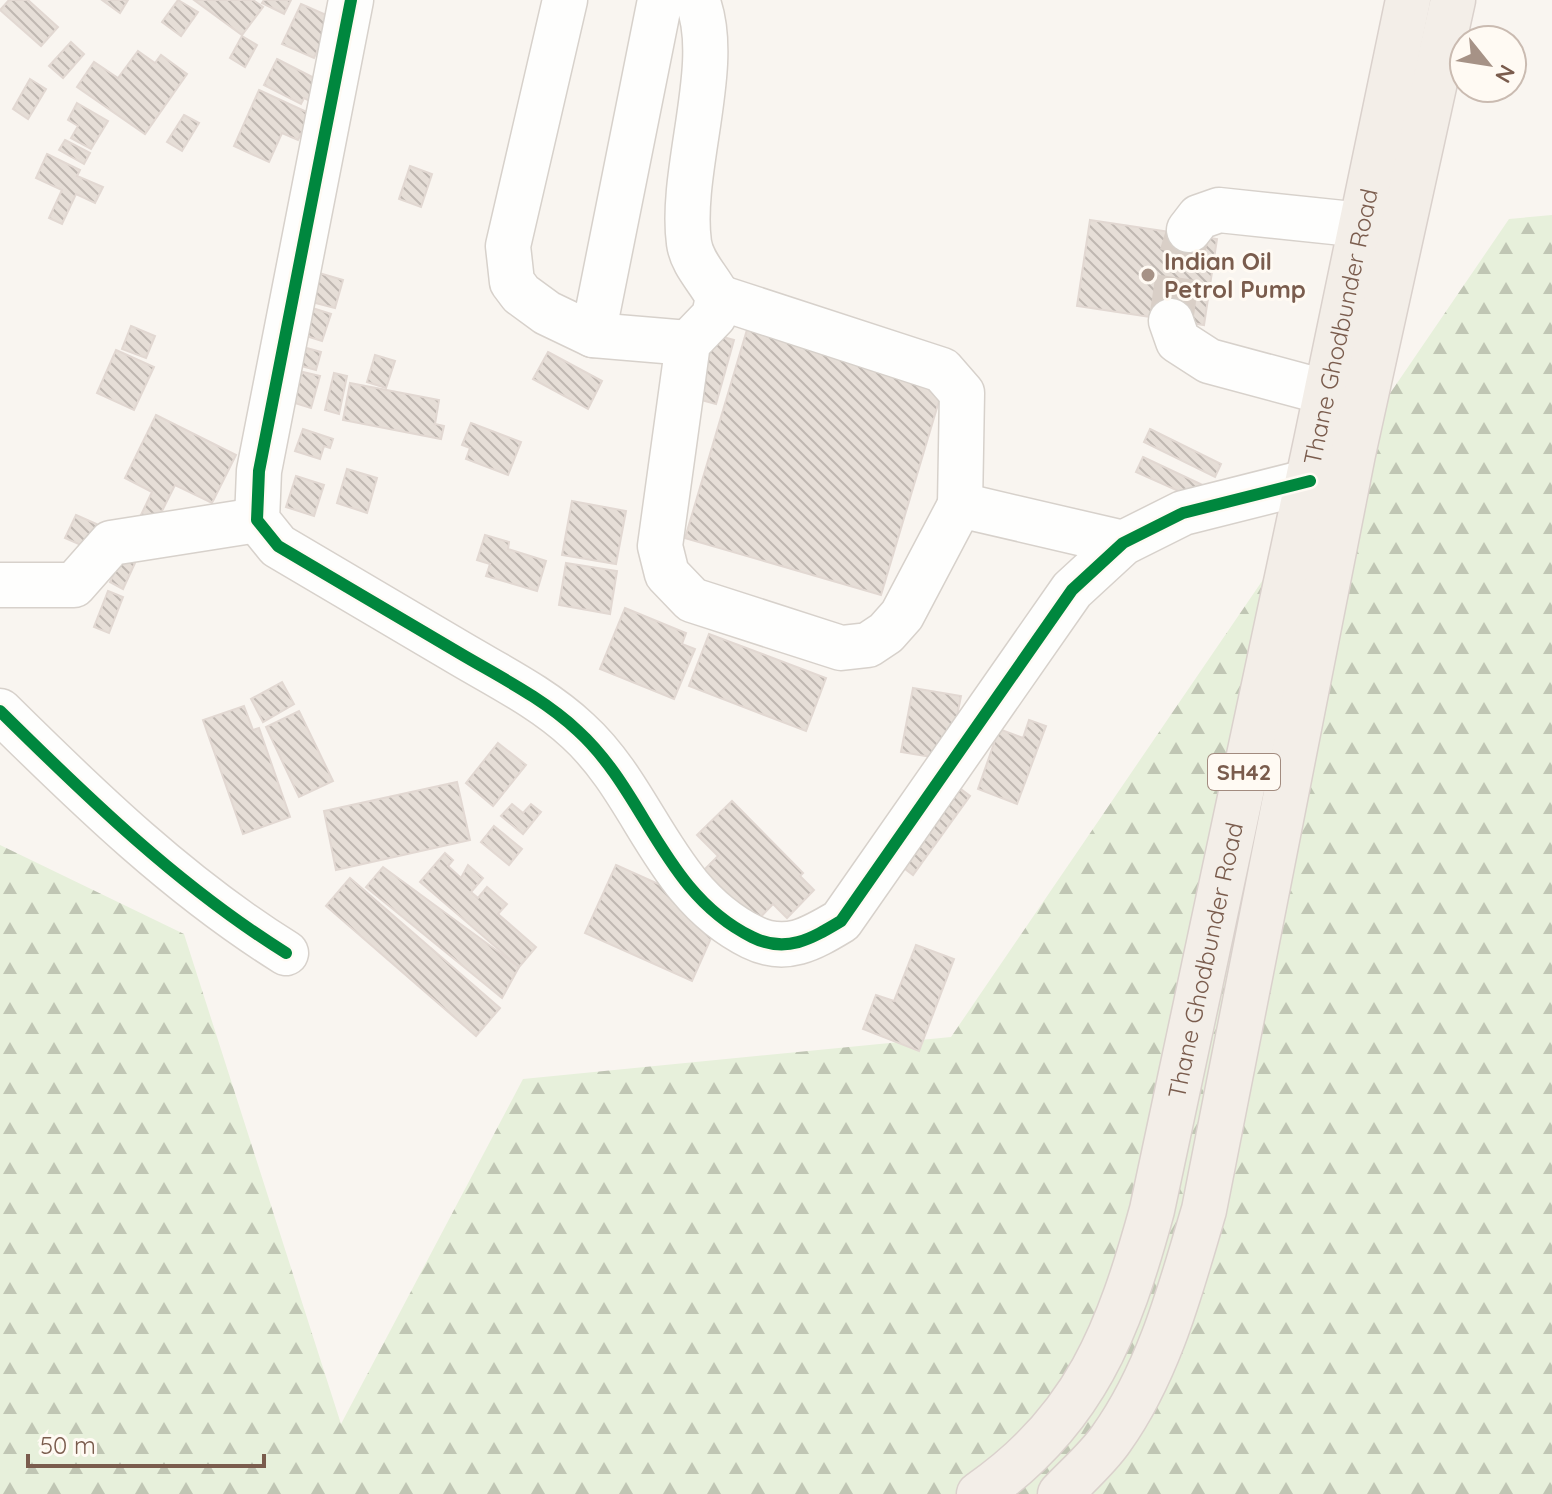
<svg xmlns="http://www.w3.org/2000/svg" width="1552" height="1494" font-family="Quicksand,sans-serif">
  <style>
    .forest { fill: url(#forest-firs) }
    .building { fill: url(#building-back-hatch); stroke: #e2d8d2; stroke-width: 2 }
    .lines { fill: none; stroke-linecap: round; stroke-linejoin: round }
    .minor-tunnel { stroke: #d9cfc7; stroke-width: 44; stroke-dasharray: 44 22; stroke-linecap: butt }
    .minor-casing { stroke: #d7d1cb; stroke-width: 47 }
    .major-casing { stroke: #dad1cc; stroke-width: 47 }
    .minor { stroke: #fefefd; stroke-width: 44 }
    .major { stroke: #f3eee8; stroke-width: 44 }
    .cycleway-casing { stroke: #fffaf3; stroke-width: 17 }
    .cycleway { stroke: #00873e; stroke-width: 12 }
    .poi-dot { fill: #a69286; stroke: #fffaf3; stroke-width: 3 }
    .labels { text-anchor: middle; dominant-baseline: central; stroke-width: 6; stroke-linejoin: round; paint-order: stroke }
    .shield { fill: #fffaf3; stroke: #a28b7f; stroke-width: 2 }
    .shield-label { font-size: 22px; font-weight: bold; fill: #7a5c4d }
    .poi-label { font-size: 24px; font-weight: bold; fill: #7a5c4d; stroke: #fffaf3; text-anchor: start }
    .street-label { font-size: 24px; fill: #7a5c4d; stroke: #fffaf3 }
  </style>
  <defs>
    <pattern id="forest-firs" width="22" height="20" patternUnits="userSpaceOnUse" patternTransform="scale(2)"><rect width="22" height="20" fill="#e7f0db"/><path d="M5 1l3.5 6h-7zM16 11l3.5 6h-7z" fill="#c0c6b4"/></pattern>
    <pattern id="building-back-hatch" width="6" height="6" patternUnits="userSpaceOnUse" patternTransform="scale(2)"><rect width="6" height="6" fill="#e6ded7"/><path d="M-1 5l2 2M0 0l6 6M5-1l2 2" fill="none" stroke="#bfb7b1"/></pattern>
  </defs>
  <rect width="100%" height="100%" fill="#f9f5f0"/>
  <!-- forest -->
  <path class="forest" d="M1552,215V1494H0V845L184,934L341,1424L523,1079L951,1037L1509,219Z"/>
  <!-- building -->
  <g class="building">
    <path d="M9,0H28L58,27L41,46L0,10Z"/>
    <path d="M102,0H128L120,13Z"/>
    <path d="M178,0L198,12L181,36L162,22Z"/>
    <path d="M194,0H253L263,7L242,35Z"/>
    <path d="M264,0H291L284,14L262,3Z"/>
    <path d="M301,4L333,18L314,58L282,44Z"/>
    <path d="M242,36L257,45L245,67L230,58Z"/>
    <path d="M71,42L84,54L63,78L49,66Z"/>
    <path d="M138,51L155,63L161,55L187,74L145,134L77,87L94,62L118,78Z"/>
    <path d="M277,59L322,82L312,102L304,98L301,104L264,85Z"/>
    <path d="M30,79L46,89L28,119L13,109Z"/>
    <path d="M259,90L311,114L298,140L282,133L269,162L234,146Z"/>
    <path d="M77,103L108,121L91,149L71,138L78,126L68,120Z"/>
    <path d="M184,115L199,123L182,151L167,142Z"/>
    <path d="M65,140L90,153L84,164L59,150Z"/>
    <path d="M47,154L80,170L77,176L103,187L95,203L76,194L62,224L49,218L62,190L36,178Z"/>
    <path d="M410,166L432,174L421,207L399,199Z"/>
    <path d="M1090,220L1217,239L1204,325L1077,306Z"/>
    <path d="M312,271L343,280L335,308L304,300Z"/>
    <path d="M306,306L331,314L322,341L297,333Z"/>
    <path d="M749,323L945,381L881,595L685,538Z"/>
    <path d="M131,326L155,336L146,358L122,349Z"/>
    <path d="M712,334L734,340L716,404L694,398Z"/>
    <path d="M292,344L321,352L316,370L287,362Z"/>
    <path d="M116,350L154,367L134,410L97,393Z"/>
    <path d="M548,352L602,381L588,409L533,379Z"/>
    <path d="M375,355L395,361L386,388L367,382Z"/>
    <path d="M303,372L320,376L311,408L288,401Z"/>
    <path d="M334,373L347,376L339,414L325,410Z"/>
    <path d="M350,383L439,400L435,424L444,426L441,439L343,420Z"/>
    <path d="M156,415L236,455L212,503L175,485L155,525L140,517L152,492L125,478Z"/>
    <path d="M471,423L521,442L508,475L466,459L470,448L462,445Z"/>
    <path d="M303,429L333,439L330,448L324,446L320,459L295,451Z"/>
    <path d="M1150,429L1221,464L1215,477L1144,442Z"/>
    <path d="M1143,457L1209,488L1203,502L1136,472Z"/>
    <path d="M347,469L377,478L367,513L337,503Z"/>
    <path d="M296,476L324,485L314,516L286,507Z"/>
    <path d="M572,501L626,511L616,564L562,555Z"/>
    <path d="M76,515L101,526L90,549L65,538Z"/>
    <path d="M485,535L509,542L508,549L546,561L537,591L486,576L490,564L477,560Z"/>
    <path d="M122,557L135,563L123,589L110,582Z"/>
    <path d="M566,563L617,571L610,614L559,605Z"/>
    <path d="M108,591L123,597L109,633L94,627Z"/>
    <path d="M625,608L686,633L682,644L695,649L674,699L600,669Z"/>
    <path d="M709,634L826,678L806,731L689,686Z"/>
    <path d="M282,682L294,704L263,722L251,699Z"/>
    <path d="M913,688L961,696L952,741L943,759L901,752Z"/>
    <path d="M244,706L253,730L259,728L290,817L243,834L203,720Z"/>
    <path d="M299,711L333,781L299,797L266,727Z"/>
    <path d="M1029,720L1046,726L1017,804L978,789L999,729L1023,738Z"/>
    <path d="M498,743L526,765L493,806L466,783Z"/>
    <path d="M457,782L470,840L336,870L324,811Z"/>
    <path d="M953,783L970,796L913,875L896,862Z"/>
    <path d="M732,801L803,873L800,876L814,890L787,918L773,904L756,922L704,870L718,856L697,835Z"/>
    <path d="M512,804L523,813L531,804L541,812L523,834L501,816Z"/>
    <path d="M494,826L522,849L509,865L481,842Z"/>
    <path d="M445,853L453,860L448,866L461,878L468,865L483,878L471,892L478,898L487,887L507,904L498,914L536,947L519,967L420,882Z"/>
    <path d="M616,865L692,899L719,920L692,981L585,933Z"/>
    <path d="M383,867L519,967L502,998L366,887Z"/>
    <path d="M350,878L500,1008L476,1036L326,906Z"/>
    <path d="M916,945L954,959L919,1051L863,1029L876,995L894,1001Z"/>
  </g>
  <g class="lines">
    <!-- minor-tunnel -->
    <path class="minor-tunnel" d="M1171,321L1180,259L1189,230"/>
    <!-- minor casing -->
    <g class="minor-casing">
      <g id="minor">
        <path d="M351,0L259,471L257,520L278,546C339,582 400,618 461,654C500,677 544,699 578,731C646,793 663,893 752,937C786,954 811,939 841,921L1072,590L1123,543L1183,513L1310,481"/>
        <path d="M565,0L508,246L512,282L521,294L547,313L593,335L688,343"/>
        <path d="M697,0C723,63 679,171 689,243C692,264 709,279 718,297L714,316L688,343L660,546L667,574L692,600L841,648L868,645L886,633L902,615L960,505L1123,543"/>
        <path d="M1189,230L1199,217L1219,210L1362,225"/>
        <path d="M718,297L942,370L962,393L960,505"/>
        <path d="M1171,321L1178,341L1209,361L1328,393"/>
        <path d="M593,335L660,0"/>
        <path d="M0,585H74L111,543L257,520"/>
        <path d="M0,711C89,799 180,887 286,953"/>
      </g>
    </g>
    <!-- major casing -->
    <g class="major-casing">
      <g id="major">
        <path id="s1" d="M979,1494C1085,1421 1119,1330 1152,1210C1237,807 1326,404 1408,0"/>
        <path d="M1060,1494C1077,1476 1097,1459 1111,1439C1159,1372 1181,1288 1204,1210L1353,454L1453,0"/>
      </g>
    </g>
    <!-- minor -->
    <use href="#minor" class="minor"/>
    <!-- major -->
    <use href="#major" class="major"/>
    <!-- cycleway casing -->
    <g class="cycleway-casing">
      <g id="cycleway">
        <path d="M351,0L259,471L257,520L278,546C339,582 400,618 461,654C500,677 544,699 578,731C646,793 663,893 752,937C786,954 811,939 841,921L1072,590L1123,543L1183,513L1310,481"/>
        <path d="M0,711C89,799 180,887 286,953"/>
      </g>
    </g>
    <!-- cycleway -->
    <use href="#cycleway" class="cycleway"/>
  </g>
  <!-- markers -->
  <circle class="poi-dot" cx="1148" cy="275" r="8"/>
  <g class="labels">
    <!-- shield labels -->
    <rect class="shield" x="1208" y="754" width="72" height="36" rx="6"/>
    <g class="shield-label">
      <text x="1244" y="772">SH42</text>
    </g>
    <!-- poi labels -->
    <g class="poi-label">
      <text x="1164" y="261">Indian Oil<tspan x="1164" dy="28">Petrol Pump</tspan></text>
    </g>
    <!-- street labels -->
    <g class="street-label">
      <text stroke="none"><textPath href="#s1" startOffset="1244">Thane Ghodbunder Road</textPath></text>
      <text stroke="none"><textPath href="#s1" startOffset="596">Thane Ghodbunder Road</textPath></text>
    </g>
  </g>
  <!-- north arrow -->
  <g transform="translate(1488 64) rotate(120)"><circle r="38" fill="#fffaf3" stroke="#cabbb1" stroke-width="2"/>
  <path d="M0-6L14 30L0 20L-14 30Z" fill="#a69286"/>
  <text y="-12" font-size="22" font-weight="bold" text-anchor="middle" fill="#7a5c4d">N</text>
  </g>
  <!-- scale -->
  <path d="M28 1454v12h236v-12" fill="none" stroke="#7a5c4d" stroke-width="4"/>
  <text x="40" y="1454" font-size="24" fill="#7a5c4d" stroke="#fffaf3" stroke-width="6" paint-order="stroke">50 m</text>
</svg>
